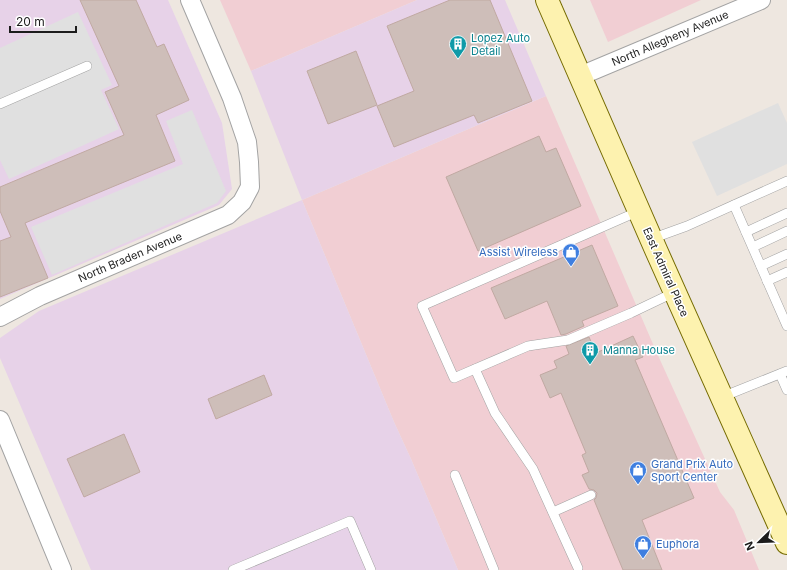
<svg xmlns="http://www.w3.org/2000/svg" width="787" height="570" font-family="Inter,sans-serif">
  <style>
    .commercial { fill: #f1ced3 }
    .industrial { fill: #e7d2e8 }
    .parking { fill: #e0e0e0 }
    .building { fill: #cebeb9; stroke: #c0a9a2 }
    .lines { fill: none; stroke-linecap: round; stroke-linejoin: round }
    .lane-casing { stroke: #a3a3a3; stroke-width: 10 }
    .street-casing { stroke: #a3a3a3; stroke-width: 20 }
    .secondary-casing { stroke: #756b00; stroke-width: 24 }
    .lane { stroke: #fff; stroke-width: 9 }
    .street { stroke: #fff; stroke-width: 18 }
    .secondary { stroke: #fdf2af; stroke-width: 22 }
    .labels { text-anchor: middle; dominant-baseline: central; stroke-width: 3; stroke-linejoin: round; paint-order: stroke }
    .culture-label { font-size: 11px; fill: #0d838f; stroke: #fff; text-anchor: start }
    .street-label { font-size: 11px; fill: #1c1c1c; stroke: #fff }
    .shop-label { font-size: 11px; fill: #366cbe; stroke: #fff; text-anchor: start }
  </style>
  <rect width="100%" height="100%" fill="#eee7e0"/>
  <!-- commercial -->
  <g class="commercial">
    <path d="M220,0H417L251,71Z"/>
    <path d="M590,0H701L608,42Z"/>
    <path d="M546,96L656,351L720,492L734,510L759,570H458L411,459L394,422L302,200Z"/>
  </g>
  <!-- industrial -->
  <g class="industrial">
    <path d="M0,0H168L222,123L232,189L219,205L0,299Z"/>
    <path d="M417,0H505L546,96L302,200L394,422L411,459L458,570H91L0,358V338L39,311L302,200L251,71Z"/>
  </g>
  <!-- parking -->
  <g class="parking">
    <path d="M78,12L112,85L101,90L119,129L9,179L0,160V48Z"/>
    <path d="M778,103L787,123V164L717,196L692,142Z"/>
    <path d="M192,110L226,191L217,203L52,275L31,227L183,164L166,121Z"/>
  </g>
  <!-- building -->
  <g class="building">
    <path d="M80,0H136L157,47L164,44L189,100L156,115L175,161L25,223L48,278L0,297V241L11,237L0,211V187L124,135L105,92L119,86Z"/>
    <path d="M450,0H490L532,101L478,123L474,115L394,147L377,106L414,91L387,26Z"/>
    <path d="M356,51L377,105L328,124L307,71Z"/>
    <path d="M539,136L546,152L556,148L581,206L478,251L446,177Z"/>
    <path d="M592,245L618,306L582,321L584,326L566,334L561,335L547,301L505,319L491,288Z"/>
    <path d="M633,336L643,357L635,360L694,498L642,520L662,570H623L594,500L596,498L597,493L594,490L589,489L582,475L589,472L582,455L586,453L561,393L550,398L540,375L557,368L554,361L569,354L566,346L589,337L596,353Z"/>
    <path d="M264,375L272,395L216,419L208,399Z"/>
    <path d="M124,434L140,472L84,497L67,459Z"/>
  </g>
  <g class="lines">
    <!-- lane casing -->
    <g class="lane-casing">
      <g id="lane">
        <path d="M0,104L87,66"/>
        <path d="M734,205L787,326"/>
        <path d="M639,211L422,306L454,378L528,346L568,340L631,313L675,292"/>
        <path d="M746,232L787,213"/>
        <path d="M651,239L687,226L787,181"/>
        <path d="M753,247L787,231"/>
        <path d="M761,266L787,254"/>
        <path d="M767,281L787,272"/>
        <path d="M475,369L495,413L533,469L578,568"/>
        <path d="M780,374L787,390"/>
        <path d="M722,397L787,371"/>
        <path d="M455,475L494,570"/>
        <path d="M553,512L591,495"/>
        <path d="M233,570L350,521L371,570"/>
      </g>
    </g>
    <!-- street casing -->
    <g class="street-casing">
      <g id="street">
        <path d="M580,76L761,0"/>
        <path d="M0,317L40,296L228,215L242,202L250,187L249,162L247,142L232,98L190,0"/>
        <path d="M0,420L62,570"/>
      </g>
    </g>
    <!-- secondary casing -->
    <g class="secondary-casing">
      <path id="secondary" d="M547,0L656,250L787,543"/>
    </g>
    <!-- lane -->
    <use href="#lane" class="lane"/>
    <!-- street -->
    <use href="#street" class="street"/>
    <!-- secondary -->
    <use href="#secondary" class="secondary"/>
  </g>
  <!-- icons -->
  <defs>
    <g id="building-pin" transform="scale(0.9)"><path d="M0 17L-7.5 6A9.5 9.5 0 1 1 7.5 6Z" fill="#0f9aa8" stroke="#fff"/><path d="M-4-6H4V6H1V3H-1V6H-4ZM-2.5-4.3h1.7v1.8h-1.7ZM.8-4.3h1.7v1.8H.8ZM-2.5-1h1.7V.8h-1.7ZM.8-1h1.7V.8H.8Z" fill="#fff"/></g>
    <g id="shop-pin" transform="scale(0.9)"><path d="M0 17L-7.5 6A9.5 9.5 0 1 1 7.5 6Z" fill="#3f7fe0" stroke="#fff"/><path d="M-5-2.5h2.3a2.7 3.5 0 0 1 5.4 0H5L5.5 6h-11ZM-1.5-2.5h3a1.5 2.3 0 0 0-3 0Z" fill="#fff"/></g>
  </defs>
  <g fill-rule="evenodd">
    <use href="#building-pin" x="458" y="44"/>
    <use href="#shop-pin" x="571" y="252"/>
    <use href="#building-pin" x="590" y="350"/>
    <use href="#shop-pin" x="638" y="470"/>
    <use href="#shop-pin" x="643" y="544"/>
  </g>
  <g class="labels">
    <!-- culture labels -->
    <g class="culture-label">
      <text x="471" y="38">Lopez Auto<tspan x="471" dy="13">Detail</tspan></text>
      <text x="603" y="350">Manna House</text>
    </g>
    <!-- street labels -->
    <g class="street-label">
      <text transform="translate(670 38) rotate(-23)">North Allegheny Avenue</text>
      <text transform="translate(130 257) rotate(-23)">North Braden Avenue</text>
      <text transform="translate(666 272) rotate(66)">East Admiral Place</text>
    </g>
    <!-- shop labels -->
    <g class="shop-label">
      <text x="558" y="252" text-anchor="end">Assist Wireless</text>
      <text x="651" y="464">Grand Prix Auto<tspan x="651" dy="13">Sport Center</tspan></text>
      <text x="656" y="544">Euphora</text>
    </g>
  </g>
  <!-- north arrow -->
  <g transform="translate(759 542) rotate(247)" stroke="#ffffff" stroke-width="3" paint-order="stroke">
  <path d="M0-3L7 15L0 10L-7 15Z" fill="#1c1c1c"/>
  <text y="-6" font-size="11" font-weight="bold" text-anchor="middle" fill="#1c1c1c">N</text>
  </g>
  <!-- scale -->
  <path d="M10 26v6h66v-6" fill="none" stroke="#1c1c1c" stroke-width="2"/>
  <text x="16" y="26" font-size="12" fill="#1c1c1c" stroke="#ffffff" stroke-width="3" paint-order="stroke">20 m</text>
</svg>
